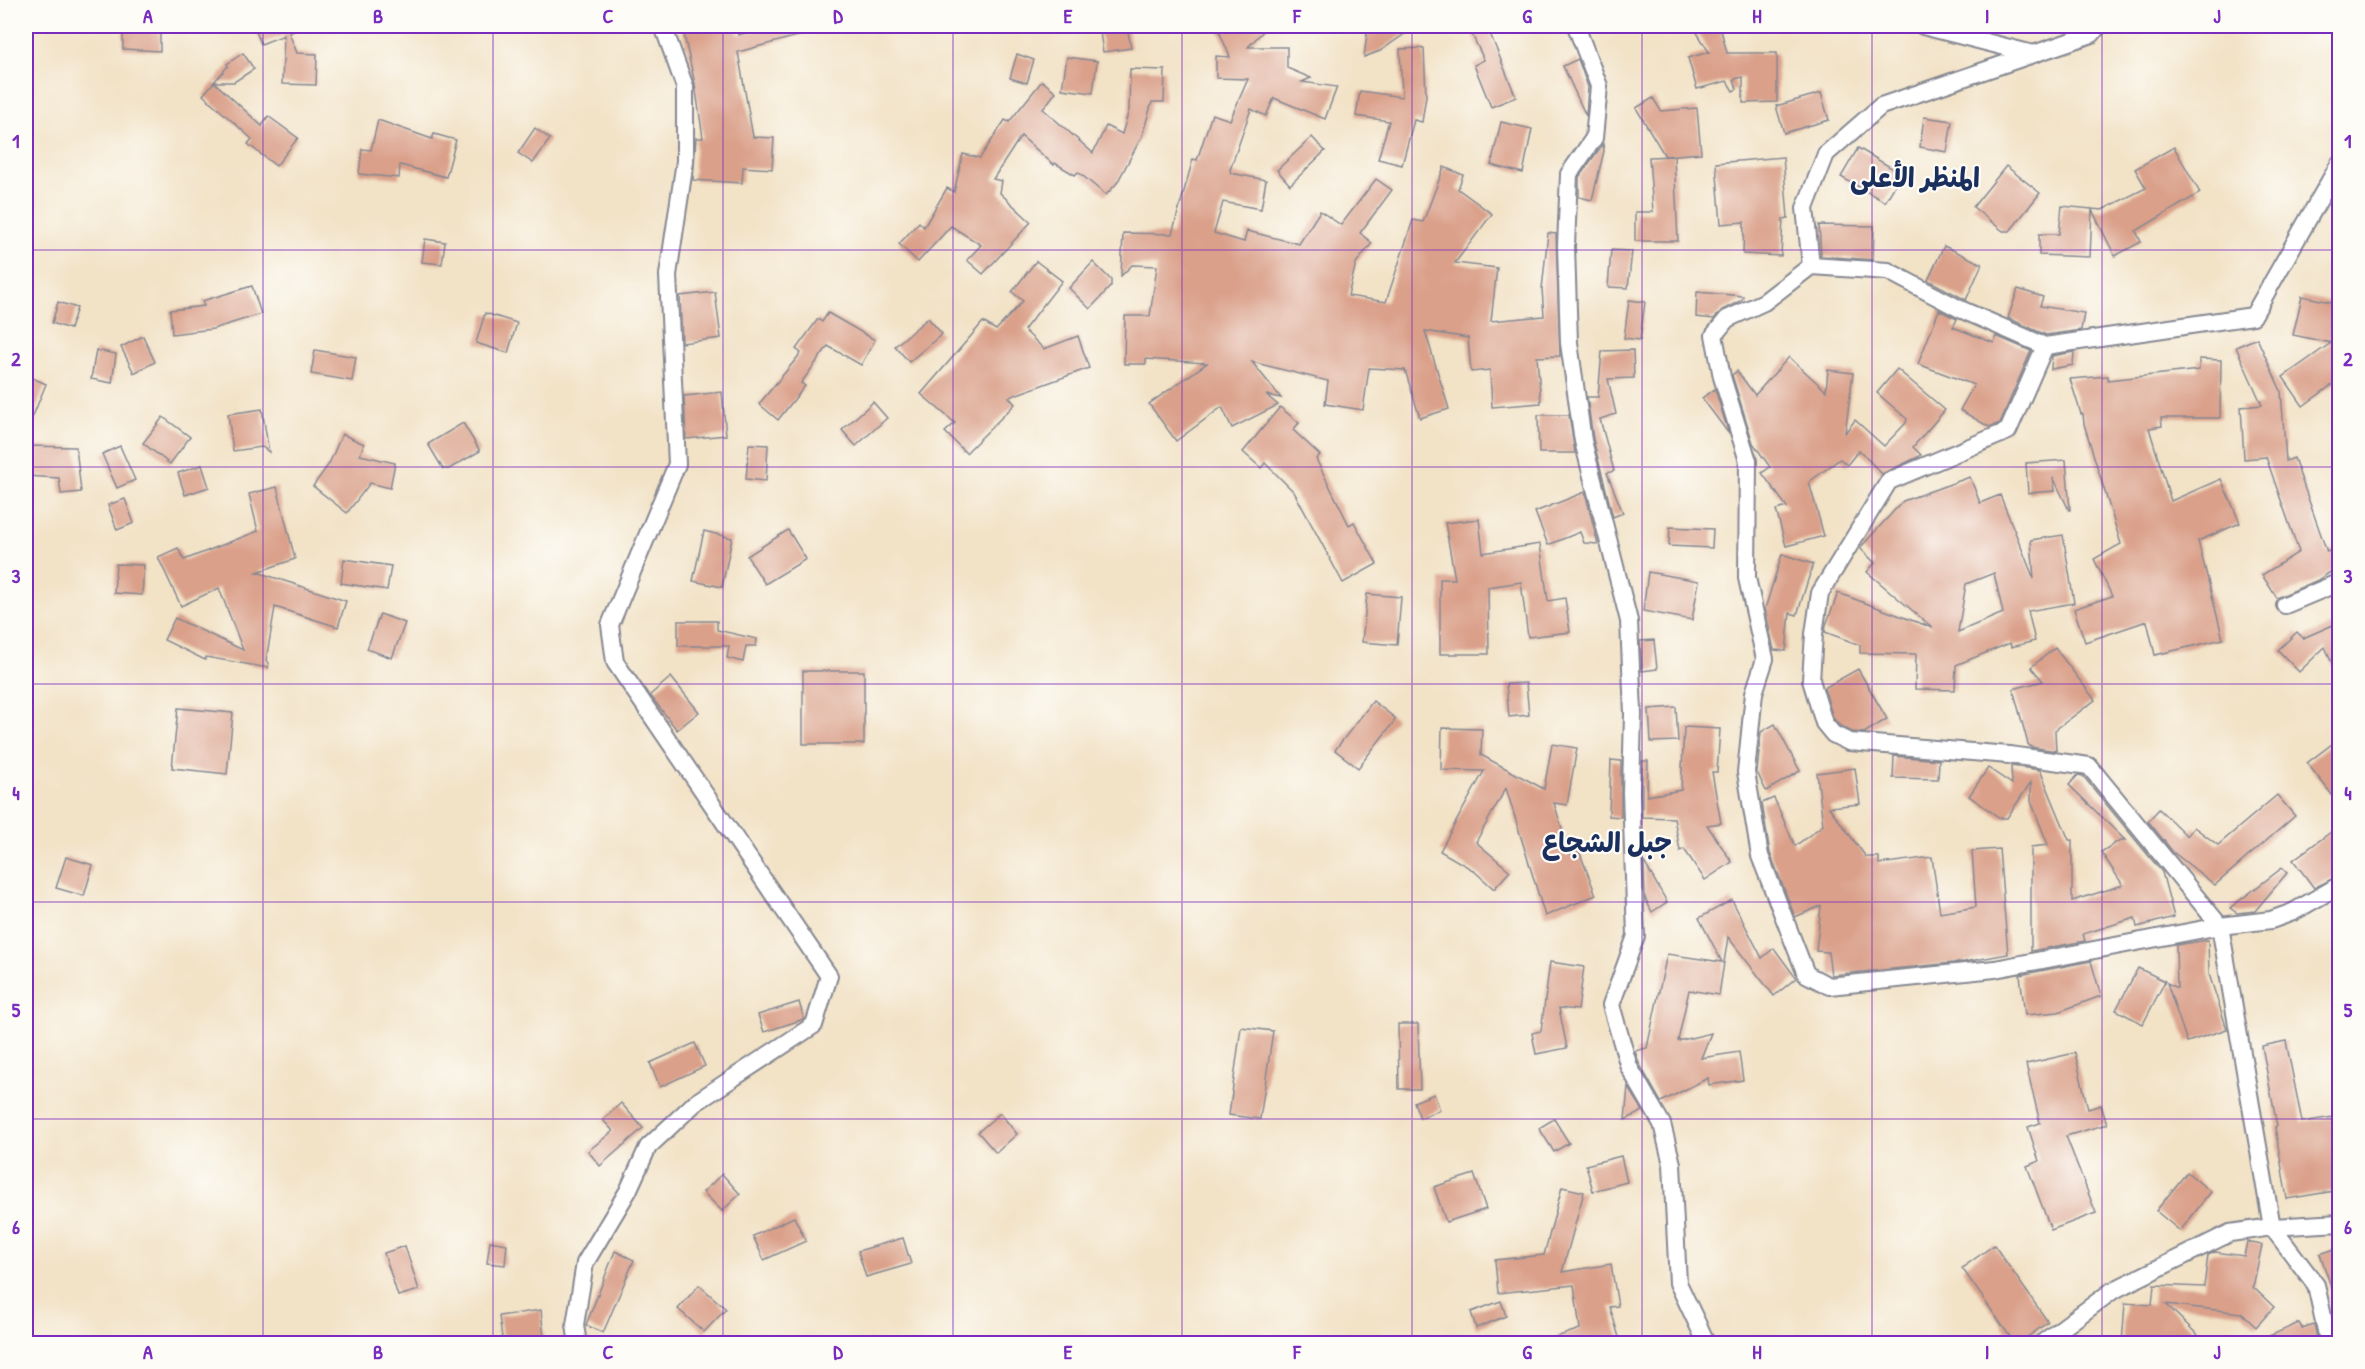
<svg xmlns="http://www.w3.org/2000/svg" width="2365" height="1369" font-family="'Patrick Hand','Playpen Sans Arabic',sans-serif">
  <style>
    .building { fill: #daa08a; fill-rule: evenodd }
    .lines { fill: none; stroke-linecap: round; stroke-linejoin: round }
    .street-casing { stroke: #868892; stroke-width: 20 }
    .street { stroke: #fff; stroke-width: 16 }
    .grid { fill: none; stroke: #7b2cbf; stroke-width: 1.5; stroke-opacity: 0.55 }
    .labels { text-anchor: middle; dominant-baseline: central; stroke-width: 4.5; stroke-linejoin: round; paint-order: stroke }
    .district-label { font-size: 27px; font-weight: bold; fill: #1b2f5e; stroke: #fdfcf7 }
    .neatline { fill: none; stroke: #7b2cbf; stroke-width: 2 }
    .grid-label { font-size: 20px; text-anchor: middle; font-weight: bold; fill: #7b2cbf }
  </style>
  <rect width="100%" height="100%" fill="#fdfcf7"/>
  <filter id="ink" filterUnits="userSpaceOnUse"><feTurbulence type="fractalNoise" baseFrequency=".0167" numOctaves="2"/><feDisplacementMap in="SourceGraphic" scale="12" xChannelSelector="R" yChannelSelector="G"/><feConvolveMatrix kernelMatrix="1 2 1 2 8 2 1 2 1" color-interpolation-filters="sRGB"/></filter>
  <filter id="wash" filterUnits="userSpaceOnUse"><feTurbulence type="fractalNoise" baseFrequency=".008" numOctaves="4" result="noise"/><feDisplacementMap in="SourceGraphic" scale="24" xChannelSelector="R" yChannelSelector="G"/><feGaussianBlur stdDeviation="1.35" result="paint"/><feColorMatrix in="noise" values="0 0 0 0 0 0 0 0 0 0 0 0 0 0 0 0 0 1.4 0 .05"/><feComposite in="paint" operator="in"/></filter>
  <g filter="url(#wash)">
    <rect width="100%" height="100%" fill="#f2e2c6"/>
    <g id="blocks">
      <!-- building -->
      <g class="building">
        <path d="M254,26H305L289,33L297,53L317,54L316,85L282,84L284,35L261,44Z"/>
        <path d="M682,26H737L738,35L771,26H815L816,31L738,52L753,137L774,138L772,169L743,167L742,183L693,180L696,138H703L695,84Z"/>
        <path d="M1099,26H1127L1131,48L1103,52Z"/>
        <path d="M1217,26H1268L1248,47H1287V68L1311,78L1302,82L1337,87L1325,119L1274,98L1266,116L1251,109L1230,170L1231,173L1266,180L1261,209L1223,202L1214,233L1244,242L1247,231L1299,244L1320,211L1341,225L1376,179L1392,190L1360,233L1372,243L1356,263L1348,296L1386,302L1413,220L1423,222L1444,167L1463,175L1458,189L1492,214L1455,263L1497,268L1491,321L1544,316L1542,289L1548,233L1556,234L1560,356L1537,357L1541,403L1492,407L1490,370L1471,372L1468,338L1425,331L1449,409L1420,418L1405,370L1369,368L1363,410L1325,404L1328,381L1252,362L1281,398L1266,395L1278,405L1232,428L1222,407L1176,441L1149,404L1207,363L1146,359V364H1124L1125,316H1150L1157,266L1132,265L1121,276L1123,233L1172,234L1193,159L1197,160L1212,114L1230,120L1248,79L1216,78V56L1230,57Z"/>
        <path d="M1368,26H1416L1380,51L1364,57Z"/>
        <path d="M1468,26H1487L1516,97L1491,107L1474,65L1484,60Z"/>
        <path d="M1693,26H1720L1727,53H1777V102L1743,103V77L1734,79L1737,89L1733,91L1727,81L1697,89L1688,58L1709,52Z"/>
        <path d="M123,30L160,31V51L123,49Z"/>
        <path d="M1424,48L1426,96L1422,122L1414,120L1402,165L1378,159L1389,121L1356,116L1360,91L1402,97L1400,49Z"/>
        <path d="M243,53L254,69L234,82H214L228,66L227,64Z"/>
        <path d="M1017,54L1034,60L1027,83L1010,78Z"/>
        <path d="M1067,57L1097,61L1093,93L1062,89Z"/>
        <path d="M1578,59L1588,87L1586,116L1563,66Z"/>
        <path d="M1130,69L1165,70L1164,102H1152L1142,136L1117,183L1106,195L1078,172L1075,175L1055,163L1054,165L1021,136L993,179L1002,181L1000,193L1031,222L983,274L967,260L981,245L951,226L918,262L899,244L919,222L924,227L947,188L954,192L963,154L980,158L1005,120L1009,122L1042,81L1056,92L1043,109L1093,153L1106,126L1122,134L1129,110Z"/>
        <path d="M214,82L262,126L268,116L298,138L276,166L248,144L252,139L203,95Z"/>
        <path d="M1821,93L1829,120L1784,133L1776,106Z"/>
        <path d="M1653,98L1661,111L1697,108L1701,153L1665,156L1636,108Z"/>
        <path d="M1924,117L1952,121L1947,152L1920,147Z"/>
        <path d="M378,120L432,139L434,134L456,140L446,177L400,165L399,178L359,174L362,149L371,150Z"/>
        <path d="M1501,122L1532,129L1523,173L1491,165Z"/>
        <path d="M535,128L550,139L533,163L518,153Z"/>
        <path d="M1312,137L1325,151L1290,185L1277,170Z"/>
        <path d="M1603,144L1604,151L1592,200L1579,197V177Z"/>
        <path d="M2174,147L2200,193L2136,231L2141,242L2115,256L2092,210L2090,257L2039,255V234H2059L2062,206L2102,210L2146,188L2135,169Z"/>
        <path d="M1858,148L1902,174L1885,202L1841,177Z"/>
        <path d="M1674,156L1678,241H1635V212H1653L1649,157Z"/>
        <path d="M1783,157L1788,218L1783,219L1781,256L1743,254L1744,222L1721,224L1716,163Z"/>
        <path d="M2006,166L2040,193L2010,231H2003L1973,207Z"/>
        <path d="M1819,225L1874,226L1873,260L1821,256Z"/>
        <path d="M425,239L445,242L442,264L422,262Z"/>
        <path d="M1944,246L1982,264L1966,300L1928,280Z"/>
        <path d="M1611,250L1632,251L1628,288L1608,287Z"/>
        <path d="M1036,261L1062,281L1024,330L1044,349L1078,336L1089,368L1009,397L1015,404L966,453L945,432L955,423L921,394L983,322L996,330L1023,301L1012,292Z"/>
        <path d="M1093,262L1111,280V286L1090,309L1069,288Z"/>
        <path d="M252,286L261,314L213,329L172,334L170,310L204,306L202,301Z"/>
        <path d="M2018,289L2043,297L2040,306L2084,313L2081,330L2046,335L2008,318Z"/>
        <path d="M715,292L721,338L682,343L680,296Z"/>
        <path d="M1697,292L1743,296L1742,300L1722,310L1714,319L1696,317Z"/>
        <path d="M2302,296L2340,304V379L2303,406L2283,377L2331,343L2293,335Z"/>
        <path d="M1629,300L1645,302L1640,340L1624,338Z"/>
        <path d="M58,302L77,308L70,329L52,323Z"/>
        <path d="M1939,310L1957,319L1953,327L1994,343L1996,336L2031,351L2000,423L1989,427L1960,410L1974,385L1918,364Z"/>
        <path d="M485,313L517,323L508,353L476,343Z"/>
        <path d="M828,313L875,340L861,365L828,346L801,383L805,386L778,420L759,404L801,353L796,349L818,319L822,322Z"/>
        <path d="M928,318L942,334L909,362L895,346Z"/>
        <path d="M143,336L155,362L134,373L121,347Z"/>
        <path d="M2257,338L2281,391L2286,461L2294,458L2327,552L2340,545V566L2318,580L2277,598L2262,575L2299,552L2266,457L2244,459L2241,407L2262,405L2236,347Z"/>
        <path d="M96,350L116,354L112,383L91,379Z"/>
        <path d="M315,350L356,357L352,381L311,374Z"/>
        <path d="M1633,350L1634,378L1608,379L1616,414L1600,419L1614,471L1607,473L1623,513L1613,517L1593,439L1587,397H1598L1602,351Z"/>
        <path d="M2074,352L2073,365L2051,369L2052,356Z"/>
        <path d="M1789,357L1826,391L1828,370L1853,373L1845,433L1855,420L1884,446L1906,423L1907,419L1877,393L1897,369L1945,410L1913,447L1921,455L1918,457L1882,474L1859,450L1847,465L1840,459L1809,482L1824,536L1786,546L1776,510L1787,507L1762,473L1770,467L1753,443L1732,375L1737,371L1755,395Z"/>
        <path d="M2199,359L2221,360L2220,418H2161L2162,426L2149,428L2171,501L2221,479L2240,523L2198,541L2223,639L2155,655L2147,621L2085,642L2074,609L2112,596L2094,559L2121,544L2084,424L2083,414H2081L2070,379L2108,376V380L2199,370Z"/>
        <path d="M30,377L46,384L26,433V388Z"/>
        <path d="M1715,389L1729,434L1702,398Z"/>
        <path d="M722,392L726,435L686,439L684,396Z"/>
        <path d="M873,402L887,418L856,446L842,430Z"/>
        <path d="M1280,407L1299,423L1293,430L1320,455L1316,459L1349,525L1354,522L1377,564L1343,583L1294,492L1265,463L1261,468L1243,452Z"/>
        <path d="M262,409L269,452L262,447L233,451L228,414Z"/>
        <path d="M1538,415H1569L1575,453H1539Z"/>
        <path d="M163,417L190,437L170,464L143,443Z"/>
        <path d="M463,423L480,451L449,469H443L428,444Z"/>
        <path d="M342,434L364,444L360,455L395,463L390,488L370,483L347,513L313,486L329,464Z"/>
        <path d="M749,444L768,445L766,481L746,479Z"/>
        <path d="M26,446L76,447L81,492L61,494L59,478L26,476Z"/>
        <path d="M120,446L135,480L117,488L102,454Z"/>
        <path d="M2066,460L2070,510H2069L2053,477L2055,491L2028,493L2026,463Z"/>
        <path d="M202,465L209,487L185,495L178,473Z"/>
        <path d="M1970,477L1980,503L2000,495L2034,579L2031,540L2063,535L2074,603L2028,611L2035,641L2011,647L2010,643L1956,665L1955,690L1915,689L1916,654L1860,653V645L1825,632L1826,625L1838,593L1933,628L1867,572L1875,563L1860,548L1903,501ZM1994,573L2003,613L1958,632L1966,584Z"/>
        <path d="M277,487L295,559L257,572L346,601L338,627L275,607L266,661L269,663L268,668L206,657L205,660L164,640L175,618L243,650L219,588L181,606L158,557L178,548L184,560L258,531L249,494Z"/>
        <path d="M1585,492L1598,544L1584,543L1580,532L1548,545L1535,512Z"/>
        <path d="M125,499L134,523L117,530L108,505Z"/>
        <path d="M1479,519L1483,553L1540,544L1548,601L1565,598L1570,632L1528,637L1521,582L1488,587L1489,654H1440V579H1455L1445,523Z"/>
        <path d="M1670,527L1713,529L1712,548L1669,546Z"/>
        <path d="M788,530L806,559L765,584L747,556Z"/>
        <path d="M704,531L732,538L722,587L693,581Z"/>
        <path d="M1782,554L1813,564L1797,615L1790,613L1786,651L1774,650L1765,609Z"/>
        <path d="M344,559L391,566L387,590L341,583Z"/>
        <path d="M116,564L144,565L142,595L114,593Z"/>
        <path d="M1648,572L1699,581L1692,620L1643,611Z"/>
        <path d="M1367,594L1401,597L1397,645L1362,642Z"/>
        <path d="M380,614L405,623L392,658L367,649Z"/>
        <path d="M678,621H717V630L757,639L756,646H746L743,662L727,658L729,646H678Z"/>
        <path d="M2340,622V680L2325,647L2299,672L2278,650L2297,632L2303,638Z"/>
        <path d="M1654,640L1657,669L1642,671L1640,641Z"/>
        <path d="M2055,648L2095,700L2055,730L2056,751L2031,747L2028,744L2013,689L2043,681L2031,667Z"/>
        <path d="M1858,669L1887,719L1864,733L1852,732L1840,726L1833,718L1824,688Z"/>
        <rect x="803" y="671" width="61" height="73"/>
        <path d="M671,677L699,712L677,730L650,695Z"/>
        <path d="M1526,683L1529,715L1509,717L1506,684Z"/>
        <path d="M1373,701L1396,719L1358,768L1335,750Z"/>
        <path d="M1676,707L1678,741L1651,742L1649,709Z"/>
        <path d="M178,708L233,713L227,774L172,768Z"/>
        <path d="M1775,724L1800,771L1766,791L1757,772L1761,732Z"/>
        <path d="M1684,727L1720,729L1717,772H1712L1721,823L1707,825L1732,862L1705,880L1684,849L1680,851L1674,818L1642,817V761H1648L1647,796L1681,790Z"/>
        <path d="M1442,728L1482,729L1481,755L1544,789L1552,744L1577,748L1567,805L1554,803L1570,854L1579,851L1596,895L1545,916L1506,788L1476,842L1510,871L1494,889L1473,870L1440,851L1484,771L1441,770Z"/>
        <path d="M2340,738V805L2307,763Z"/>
        <path d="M1894,756L1939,760L1938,779L1893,778Z"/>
        <path d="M1611,760L1621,761V817L1609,816Z"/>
        <path d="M2011,766L2040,770L2069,840H2072V901L2123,885L2101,852L2120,840H2125L2069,785L2078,775L2083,776L2162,872L2174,917L2137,927L2135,918L2083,934L2085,941L2031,951V847L2048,845L2031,801V782L2007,818H2000L1969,796L1988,768L2012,784Z"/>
        <path d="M1855,768L1860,804L1829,807L1866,857H1879V864L1932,857L1940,913L1976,907L1972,851L1999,849L2008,954L1964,962L1831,975L1828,952L1816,951L1821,906L1795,917L1770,853L1762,803L1774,798L1795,846L1823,825L1817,773Z"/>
        <path d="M2277,795L2295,816L2215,885L2173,852L2148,821L2159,809L2187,836L2194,827L2218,845Z"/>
        <path d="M2331,832L2340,844V875L2314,888L2293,860Z"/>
        <path d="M66,857L93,865L84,896L56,888Z"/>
        <path d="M1644,862L1667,902L1652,912L1645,898Z"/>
        <path d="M2282,868L2287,873L2255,911L2237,913L2230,908Z"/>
        <path d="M1732,900L1762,958L1774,948L1796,978L1774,996L1728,937L1719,995L1689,990L1678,1041L1711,1033L1701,1058L1739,1052L1743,1080L1709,1085L1708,1078L1661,1102L1639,1063L1635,1051L1647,1048L1667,954L1722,962L1699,918Z"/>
        <path d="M2208,940L2209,974L2227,1029L2187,1042L2167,983L2177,988L2176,945Z"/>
        <path d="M2091,961L2101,996L2058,1012L2025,1015L2020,975Z"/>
        <path d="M1550,962L1584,967L1578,1010L1559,1008L1567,1048L1536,1054L1532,1033L1541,1031Z"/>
        <path d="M2138,968L2165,981L2143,1024L2116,1010Z"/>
        <path d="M799,1002L804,1019L764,1032L758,1015Z"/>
        <path d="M1398,1024H1418L1420,1089H1399Z"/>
        <path d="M1241,1027L1273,1031L1260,1119L1229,1115Z"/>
        <path d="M2286,1041L2302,1122L2340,1116V1190L2287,1199L2275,1127L2277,1126L2262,1046Z"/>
        <path d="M695,1043L705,1066L660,1087L650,1063Z"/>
        <path d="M2075,1053L2088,1109L2101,1105L2107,1124L2066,1136L2096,1213L2051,1230L2027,1166L2039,1161L2028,1127L2040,1123L2026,1064Z"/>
        <path d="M1628,1086L1643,1111L1625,1120Z"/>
        <path d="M1434,1094L1440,1110L1420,1118L1414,1102Z"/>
        <path d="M621,1103L643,1128L600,1166L588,1151L613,1131L603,1120Z"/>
        <path d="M1000,1113L1017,1134L996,1153L978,1132Z"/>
        <path d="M1554,1119L1569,1143L1554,1152L1539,1128Z"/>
        <path d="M1621,1156L1627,1182L1593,1191L1586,1165Z"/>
        <path d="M2187,1172L2211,1192L2180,1231L2156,1211Z"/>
        <path d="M722,1174L740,1194L722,1211L703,1192Z"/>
        <path d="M1474,1174L1486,1209L1446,1222L1434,1187Z"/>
        <path d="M1562,1187L1584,1192L1562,1272L1611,1264L1618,1306L1610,1307L1621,1344H1547V1340L1580,1329L1574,1285L1498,1293L1495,1260L1544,1255Z"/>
        <path d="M794,1217L806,1241L764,1260L753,1236Z"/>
        <path d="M903,1238L911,1264L866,1277L858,1251Z"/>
        <path d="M490,1241L507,1244L505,1265L487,1263Z"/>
        <path d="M2247,1242L2262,1245L2253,1287L2274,1307L2256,1327L2241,1313L2166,1304L2207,1344H2122L2125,1303L2152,1305L2154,1285L2204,1287L2208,1255L2215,1252L2244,1256Z"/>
        <path d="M1994,1245L2048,1322L2018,1344H2015L1962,1268Z"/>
        <path d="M405,1246L419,1290L398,1296L384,1253Z"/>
        <path d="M2340,1247V1303L2337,1304L2320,1254Z"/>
        <path d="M615,1251L634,1260L603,1333L586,1325Z"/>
        <path d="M699,1285L726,1309L704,1332L678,1309Z"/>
        <path d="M1501,1301L1506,1316L1476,1328L1471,1312Z"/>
        <path d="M541,1310L544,1338L503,1344L499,1316Z"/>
        <path d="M2299,1323L2302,1328L2314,1324L2318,1344H2251Z"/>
      </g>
    </g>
  </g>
  <g filter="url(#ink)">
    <use href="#blocks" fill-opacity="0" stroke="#868892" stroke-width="1.5"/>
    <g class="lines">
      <!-- street casing -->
      <g class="street-casing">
        <g id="street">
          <path d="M1576,26L1599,86L1594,138L1569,174L1566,246L1569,343L1583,441L1629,621L1633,714L1631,792L1636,936L1611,1005L1629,1067L1662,1124L1672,1164L1678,1283L1707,1344"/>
          <path d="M1923,26L2033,54"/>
          <path d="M2340,163L2253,316L2045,346L1960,309L1888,271L1811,266L1764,302L1727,319L1714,335L1722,377L1748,461L1747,578L1765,659L1754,693L1746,772L1760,856L1806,974L1829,986L1995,969L2220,926L2271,920L2293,912L2340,885"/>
          <path d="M1811,266L1805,208L1826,154L1881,106L2092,34L2098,26"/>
          <path d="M2045,346L2008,431L1889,481L1820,593L1814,634L1811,680L1824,723L1833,734L1849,742L2009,755L2089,766L2220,926L2272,1227L2316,1285L2329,1344"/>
          <path d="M2285,605L2340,582"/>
          <path d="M578,1344L575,1325L585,1263L628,1191L648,1147L695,1103L814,1025L829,976L615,662L610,625L677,464L668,275L685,161V87L663,26"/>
          <path d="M2041,1344L2112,1291L2230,1233L2272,1227L2340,1223"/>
        </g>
      </g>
      <!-- street -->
      <use href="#street" class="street"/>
    </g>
  </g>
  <!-- grid -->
  <path class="grid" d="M263,26V1344M493,26V1344M723,26V1344M953,26V1344M1182,26V1344M1412,26V1344M1642,26V1344M1872,26V1344M2102,26V1344M26,250H2340M26,467H2340M26,684H2340M26,902H2340M26,1119H2340"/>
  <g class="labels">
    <!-- district labels -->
    <g class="district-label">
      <text x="1915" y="177">المنظر الأعلى</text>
      <text x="1607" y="842">جبل الشجاع</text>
    </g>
  </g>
  <!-- margin -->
  <rect width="2365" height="1369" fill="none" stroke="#fdfcf7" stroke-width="66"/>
  <rect x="33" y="33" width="2299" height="1303" class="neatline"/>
  <g class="grid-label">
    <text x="148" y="23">A</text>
    <text x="378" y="23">B</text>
    <text x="608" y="23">C</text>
    <text x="838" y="23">D</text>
    <text x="1068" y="23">E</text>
    <text x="1297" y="23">F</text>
    <text x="1527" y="23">G</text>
    <text x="1757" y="23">H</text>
    <text x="1987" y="23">I</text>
    <text x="2217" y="23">J</text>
    <text x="16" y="148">1</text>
    <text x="2348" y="148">1</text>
    <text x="16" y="366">2</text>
    <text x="2348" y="366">2</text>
    <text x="16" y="583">3</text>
    <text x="2348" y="583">3</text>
    <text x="16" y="800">4</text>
    <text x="2348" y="800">4</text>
    <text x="16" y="1017">5</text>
    <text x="2348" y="1017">5</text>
    <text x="16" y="1234">6</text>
    <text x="2348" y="1234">6</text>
    <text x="148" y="1359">A</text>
    <text x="378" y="1359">B</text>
    <text x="608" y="1359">C</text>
    <text x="838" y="1359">D</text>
    <text x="1068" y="1359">E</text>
    <text x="1297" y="1359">F</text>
    <text x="1527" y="1359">G</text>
    <text x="1757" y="1359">H</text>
    <text x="1987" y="1359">I</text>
    <text x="2217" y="1359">J</text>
  </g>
</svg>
